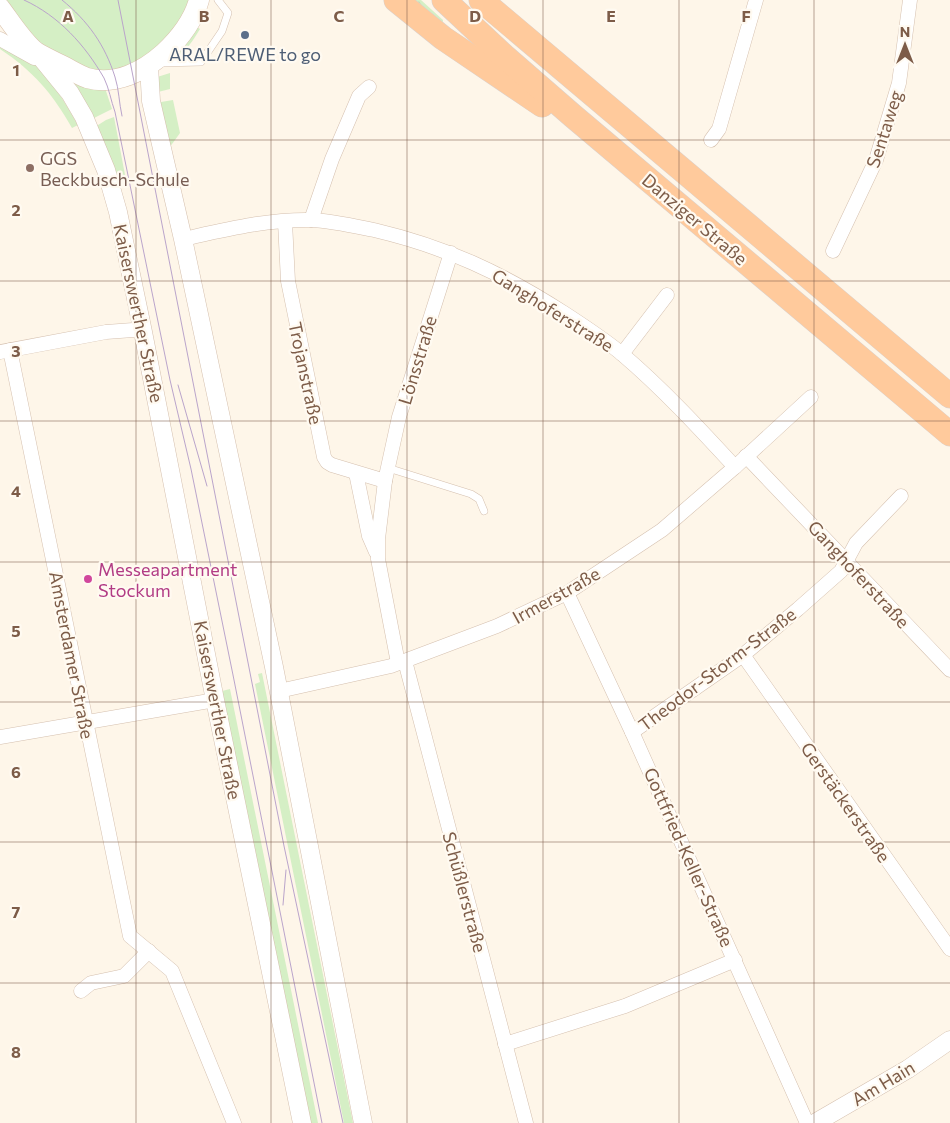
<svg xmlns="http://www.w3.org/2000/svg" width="950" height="1123" font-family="Commissioner,sans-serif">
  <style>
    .grass { fill: #d5efc5 }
    .forest { fill: url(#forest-firs) }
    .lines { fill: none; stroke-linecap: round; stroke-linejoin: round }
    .service-casing { stroke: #d5c0af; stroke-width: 8 }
    .minor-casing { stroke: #d5c0af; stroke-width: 15 }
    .tertiary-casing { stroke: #d5c0af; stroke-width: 19 }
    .secondary-casing { stroke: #d9c0ab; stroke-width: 21 }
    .trunk-casing { stroke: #dbd1cc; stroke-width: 25 }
    .service { stroke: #fff; stroke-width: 7 }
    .minor { stroke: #fff; stroke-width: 14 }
    .tertiary { stroke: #fff; stroke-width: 18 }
    .secondary { stroke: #fff; stroke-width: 20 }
    .trunk { stroke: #ffca9c; stroke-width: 24 }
    .tram { stroke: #baa4cb; stroke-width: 1 }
    .grid { fill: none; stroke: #7d5c48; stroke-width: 1; stroke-opacity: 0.55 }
    .service-dot { fill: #5c6f8a; stroke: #fffaf1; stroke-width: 2 }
    .education-dot { fill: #8d6e63; stroke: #fffaf1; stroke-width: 2 }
    .hotel-dot { fill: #d1479c; stroke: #fffaf1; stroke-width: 2 }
    .labels { text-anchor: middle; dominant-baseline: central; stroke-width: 4.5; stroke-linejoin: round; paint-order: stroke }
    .service-label { font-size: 18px; fill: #4e5e75; stroke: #fffaf1 }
    .street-label { font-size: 18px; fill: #7d5c48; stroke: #fffaf1 }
    .education-label { font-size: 18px; fill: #785e54; stroke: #fffaf1; text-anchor: start }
    .hotel-label { font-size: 18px; fill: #b23c85; stroke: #fffaf1; text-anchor: start }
    .grid-label { font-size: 16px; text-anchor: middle; font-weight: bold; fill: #7d5c48; stroke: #fffaf1; stroke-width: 4.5; stroke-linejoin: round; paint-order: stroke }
  </style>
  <defs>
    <pattern id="forest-firs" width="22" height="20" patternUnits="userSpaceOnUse" patternTransform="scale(1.25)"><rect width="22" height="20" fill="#d5efc5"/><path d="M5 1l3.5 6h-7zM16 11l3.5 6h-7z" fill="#b2c5a2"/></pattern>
  </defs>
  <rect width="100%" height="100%" fill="#fef6e9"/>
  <!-- grass -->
  <g class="grass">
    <path d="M1,0H194L164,47L107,77L53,56L22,29Z"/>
    <path d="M197,27L200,29C193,41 186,50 176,60L163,58Z"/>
    <path d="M0,42C8,46 16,51 24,56C48,72 64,101 78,125L72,128C53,94 33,71 0,49Z"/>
    <path d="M170,73V89L154,93V78Z"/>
    <path d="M66,78L103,82L112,109L92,119Z"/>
    <path d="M173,100L180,133L167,151L155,103Z"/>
    <path d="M114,117L126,180L116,184L95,127L106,120Z"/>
    <path d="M262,673L353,1123H344L255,684L260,682L258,674Z"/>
    <path d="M230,689L318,1123H310L222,691Z"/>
  </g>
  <!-- forest -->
  <path class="forest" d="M403,0H421L443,20L442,28Z"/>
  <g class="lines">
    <!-- service casing -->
    <g class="service-casing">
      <g id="service">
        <path d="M160,63L201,62L222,31L228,13L218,0"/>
        <path d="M388,468L471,494L479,499L484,511"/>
      </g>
    </g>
    <!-- minor casing -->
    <g class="minor-casing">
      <g id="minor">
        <path d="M0,39L34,58"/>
        <path d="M711,140L719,129L756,0"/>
        <path d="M311,220L332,159L359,96L369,87"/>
        <path d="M285,222L288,281L324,457L327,462L332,465L385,481"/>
        <path d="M183,239C224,230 268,219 311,220C332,221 354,226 374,230C446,247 502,273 564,313C584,326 604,339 622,354C663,389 699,428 735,467"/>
        <path d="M833,251L876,160L899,83L910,0"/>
        <path d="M10,350L130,936L172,971L234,1123"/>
        <path d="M0,352L106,332L133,330L143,332"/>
        <path d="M622,354L667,295"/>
        <path d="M746,456L950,670"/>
        <path d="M356,473L369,536L376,552"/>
        <path d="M567,593L632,732L807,1123"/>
        <path d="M743,655L950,949"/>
        <path d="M405,661L526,1123"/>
        <path d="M398,663L378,559V539L385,481L399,417L451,253"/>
        <path d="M279,691L391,666L497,626L567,593L662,530L735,467L811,397"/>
        <path d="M632,732L743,655L798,609L841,571L856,543L901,496"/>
        <path d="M0,737L215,700"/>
        <path d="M81,991L91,983L124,976L149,951"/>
        <path d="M505,1044L625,1006L735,960"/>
      </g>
    </g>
    <!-- tertiary casing -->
    <g class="tertiary-casing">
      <g id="tertiary">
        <path d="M39,55L70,93L84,117L106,170L118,212L143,332L215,700L302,1123"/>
        <path d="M149,66L151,101L183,239L274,667L363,1123"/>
        <path d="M815,1123L908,1069L950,1040"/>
      </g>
    </g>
    <!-- secondary casing -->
    <g class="secondary-casing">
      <path id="secondary" d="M0,8C10,21 23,42 36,52C44,57 55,62 63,66C71,70 79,75 87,78C116,86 144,71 164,53C180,38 193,22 199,0"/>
    </g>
    <!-- trunk casing -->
    <g class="trunk-casing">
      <g id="trunk">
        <path d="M396,0L443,38L542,105"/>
        <path d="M444,0L504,56L573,116L950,434"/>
        <path d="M481,0L950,396"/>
      </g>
    </g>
    <!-- service -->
    <use href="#service" class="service"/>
    <!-- minor -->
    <use href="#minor" class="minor"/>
    <!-- tertiary -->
    <use href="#tertiary" class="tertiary"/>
    <!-- secondary -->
    <use href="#secondary" class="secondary"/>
    <!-- trunk -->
    <use href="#trunk" class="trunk"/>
    <!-- tram -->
    <g class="tram">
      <path d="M24,0C59,16 85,45 104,78C109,88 111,101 115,112L170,380L191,469L233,675L322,1123"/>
      <path d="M62,0C88,21 105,45 115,77C119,89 119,103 122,116"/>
      <path d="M118,0L284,846L343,1123"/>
      <path d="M178,385L207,486"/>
      <path d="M283,905L286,870"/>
    </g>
  </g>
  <!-- grid -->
  <path class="grid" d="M136,0V1123M271,0V1123M407,0V1123M543,0V1123M679,0V1123M814,0V1123M0,140H950M0,281H950M0,421H950M0,562H950M0,702H950M0,842H950M0,983H950"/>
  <!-- markers -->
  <circle class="service-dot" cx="245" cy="35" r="5"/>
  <circle class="education-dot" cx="30" cy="168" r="5"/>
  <circle class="hotel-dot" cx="88" cy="579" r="5"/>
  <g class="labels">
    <!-- service labels -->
    <g class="service-label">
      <text x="245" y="54">ARAL/REWE to go</text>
    </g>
    <!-- street labels -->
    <g class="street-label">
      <text transform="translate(884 129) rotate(-72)">Sentaweg</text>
      <text transform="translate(695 219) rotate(40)">Danziger Straße</text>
      <text transform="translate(553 310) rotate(32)">Ganghoferstraße</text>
      <text transform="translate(139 313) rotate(78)">Kaiserswerther Straße</text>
      <text transform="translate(417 360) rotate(-73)">Lönsstraße</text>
      <text transform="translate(306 373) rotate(78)">Trojanstraße</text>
      <text transform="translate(859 574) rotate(47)">Ganghoferstraße</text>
      <text transform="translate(556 595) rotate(-29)">Irmerstraße</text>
      <text transform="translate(72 655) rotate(79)">Amsterdamer Straße</text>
      <text transform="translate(717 669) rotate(-37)">Theodor-Storm-Straße</text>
      <text transform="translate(218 710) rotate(79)">Kaiserswerther Straße</text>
      <text transform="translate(846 802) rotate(55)">Gerstäckerstraße</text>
      <text transform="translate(689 857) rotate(66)">Gottfried-Keller-Straße</text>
      <text transform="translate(465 892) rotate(75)">Schüßlerstraße</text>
      <text transform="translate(883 1083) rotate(-31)">Am Hain</text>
    </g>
    <!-- education labels -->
    <g class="education-label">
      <text x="40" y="158">GGS<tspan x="40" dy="21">Beckbusch-Schule</tspan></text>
    </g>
    <!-- hotel labels -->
    <g class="hotel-label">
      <text x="98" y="569">Messeapartment<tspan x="98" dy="21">Stockum</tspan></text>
    </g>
  </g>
  <g class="grid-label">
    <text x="68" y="22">A</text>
    <text x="204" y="22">B</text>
    <text x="339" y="22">C</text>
    <text x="475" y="22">D</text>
    <text x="611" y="22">E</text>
    <text x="746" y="22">F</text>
    <text x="16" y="76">1</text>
    <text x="16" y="216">2</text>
    <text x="16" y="357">3</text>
    <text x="16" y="497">4</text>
    <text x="16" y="637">5</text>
    <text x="16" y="778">6</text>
    <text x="16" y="918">7</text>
    <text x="16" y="1058">8</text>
  </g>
  <!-- north arrow -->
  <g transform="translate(905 45)" stroke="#fffaf1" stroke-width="4" paint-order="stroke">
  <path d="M0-4L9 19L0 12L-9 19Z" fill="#7d5c48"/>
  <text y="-8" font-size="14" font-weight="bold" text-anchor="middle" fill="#7d5c48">N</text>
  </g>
</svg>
